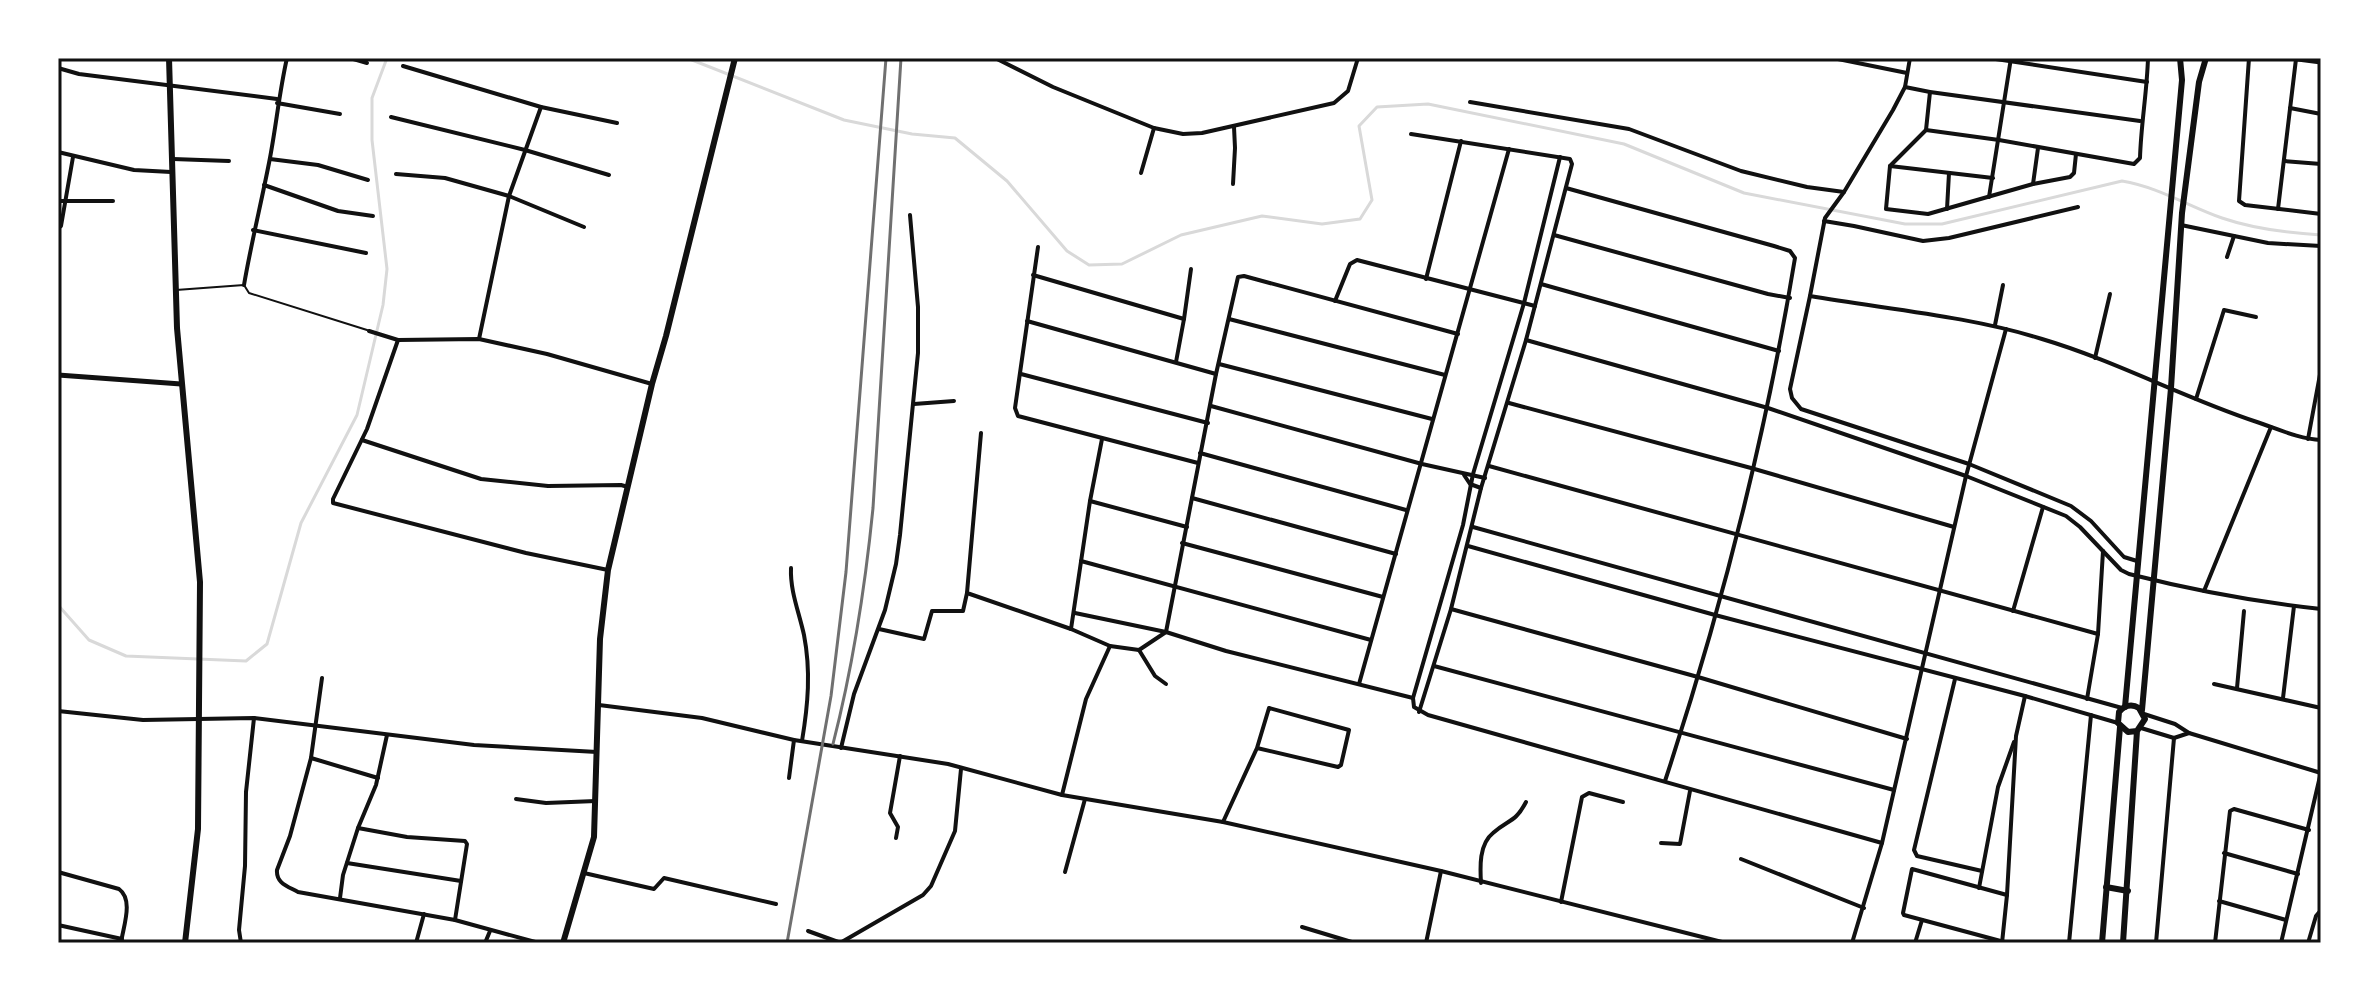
<svg xmlns="http://www.w3.org/2000/svg" width="2379" height="1001" font-family="Merriweather,serif">
  <style>
    .lines { fill: none; stroke-linecap: round; stroke-linejoin: round }
    .stream { stroke: #d9d9d9; stroke-width: 3 }
    .service { stroke: #111; stroke-width: 2 }
    .minor { stroke: #111; stroke-width: 4 }
    .tertiary { stroke: #111; stroke-width: 5 }
    .secondary { stroke: #111; stroke-width: 6 }
    .trunk { stroke: #111; stroke-width: 6 }
    .rail { stroke: #707070; stroke-width: 3 }
    .neatline { fill: none; stroke: #111; stroke-width: 3 }
  </style>
  <rect width="100%" height="100%" fill="#fff"/>
  <g class="lines">
    <!-- stream -->
    <g class="stream">
      <path d="M687,58L844,120L912,134L955,138L1007,181L1067,251L1089,265L1122,264L1181,235L1262,216L1322,224L1360,219L1372,200L1359,126L1377,107L1428,104L1624,144L1744,193L1905,224H1942L2122,181C2158,187 2188,206 2222,218C2254,229 2288,233 2321,235"/>
      <path d="M58,605L89,640L126,656L246,661L267,644L301,523L357,415L383,305L387,269L372,140V98L387,58"/>
    </g>
    <!-- service -->
    <path class="service" d="M176,290L244,285L249,293L367,330"/>
    <!-- minor -->
    <g class="minor">
      <path d="M350,58L367,63"/>
      <path d="M995,58L1053,87L1154,128L1183,134L1202,133L1334,103L1348,91L1358,58"/>
      <path d="M1833,58L1907,73"/>
      <path d="M1910,58L1905,87L1893,110L1844,192L1825,218L1810,296C1885,309 1969,316 2042,339C2116,361 2184,398 2257,422C2278,429 2299,439 2321,440"/>
      <path d="M1989,58L2147,82"/>
      <path d="M2249,58L2239,201L2245,205L2321,214"/>
      <path d="M403,66L541,107L617,123"/>
      <path d="M58,68L79,74L277,99"/>
      <path d="M1905,87L1930,92L2140,121"/>
      <path d="M1930,92L1926,130L1890,166L1886,209L1928,214L2033,184L2070,177L2074,173L2076,154"/>
      <path d="M1470,102L1629,129L1741,171L1807,187L1844,192"/>
      <path d="M277,103L340,114"/>
      <path d="M2290,108L2321,114"/>
      <path d="M391,117L525,150L609,175"/>
      <path d="M1926,130L1999,140L2134,164L2140,158C2141,124 2147,92 2148,58"/>
      <path d="M1411,134L1570,159L1572,164L1526,340L1481,488L1451,609L1419,712"/>
      <path d="M58,152L134,170L171,172"/>
      <path d="M1560,157L1524,303L1473,474L1463,525L1413,698L1414,707L1428,715L1882,843"/>
      <path d="M173,159L229,161"/>
      <path d="M270,159L318,165L368,180"/>
      <path d="M2284,161L2321,164"/>
      <path d="M1890,166L1993,178"/>
      <path d="M1141,173L1154,128"/>
      <path d="M396,174L445,178L509,196L584,227"/>
      <path d="M1233,184L1235,148L1234,127"/>
      <path d="M2033,184L2038,148"/>
      <path d="M264,185L338,211L373,216"/>
      <path d="M1566,188L1774,246L1790,251L1795,258C1766,435 1721,611 1665,781"/>
      <path d="M1989,197L2011,58"/>
      <path d="M58,201H113"/>
      <path d="M1947,209L1949,173"/>
      <path d="M2278,209L2296,59"/>
      <path d="M1824,221L1854,226L1923,241L1949,238L2078,207"/>
      <path d="M2181,225L2268,243L2321,246"/>
      <path d="M58,228L61,226L73,157"/>
      <path d="M253,230L366,253"/>
      <path d="M1554,235L1768,294L1790,298"/>
      <path d="M1038,247L1015,408L1018,416L1198,463"/>
      <path d="M2227,257L2234,236"/>
      <path d="M1033,275L1184,319L1176,362"/>
      <path d="M1426,279L1461,141"/>
      <path d="M1541,284L1779,351"/>
      <path d="M244,285C251,244 261,204 269,163C276,128 279,93 287,58"/>
      <path d="M1810,296L1790,389L1792,398L1801,409L1969,464L2071,506L2091,521L2124,557L2137,561"/>
      <path d="M1335,301L1350,264L1357,260L1535,306"/>
      <path d="M1184,319L1191,269"/>
      <path d="M1229,319L1445,375"/>
      <path d="M1027,321L1216,374"/>
      <path d="M1995,325L2003,285"/>
      <path d="M369,331L398,340L479,339L547,354L652,384"/>
      <path d="M479,339L509,196L541,107"/>
      <path d="M398,340L367,429L333,499V503L526,553L608,570"/>
      <path d="M1526,340L1768,408L1966,476L2066,516L2080,527L2121,570L2129,574C2192,590 2256,602 2321,609"/>
      <path d="M2095,358L2110,294"/>
      <path d="M1219,364L1432,419"/>
      <path d="M1021,374L1208,423"/>
      <path d="M2196,399L2224,310L2256,317"/>
      <path d="M1509,403L1751,468L1954,527"/>
      <path d="M914,404L954,401"/>
      <path d="M1211,406L1422,464L1485,478"/>
      <path d="M981,433L967,593L1071,629L1110,646L1139,650L1166,632L1216,374L1238,277L1244,276L1458,334"/>
      <path d="M2308,439L2321,369"/>
      <path d="M362,440L481,479L548,486L621,485L628,487"/>
      <path d="M1200,453L1406,510"/>
      <path d="M1489,466L2098,634"/>
      <path d="M1464,475L1470,484L1481,488"/>
      <path d="M1192,498L1396,554"/>
      <path d="M1090,501L1187,527"/>
      <path d="M1473,527L2122,708"/>
      <path d="M1182,543L1383,597"/>
      <path d="M1468,546L1715,615L2025,696L2118,723"/>
      <path d="M1081,561L1371,640"/>
      <path d="M791,568C790,591 799,612 804,635C811,671 808,705 802,741"/>
      <path d="M2204,591L2271,427"/>
      <path d="M1451,609L1698,677L1907,739"/>
      <path d="M2013,611L2043,507"/>
      <path d="M1075,613L1166,632L1226,651L1413,698"/>
      <path d="M879,629L924,639L932,611H963L967,593"/>
      <path d="M1071,629L1090,501L1102,439"/>
      <path d="M1139,650L1155,676L1166,684"/>
      <path d="M1434,666L1894,790"/>
      <path d="M322,678L311,758L290,836L277,870C276,883 287,886 298,892L455,920L539,943"/>
      <path d="M1955,679L1914,850L1917,856L1982,871"/>
      <path d="M1359,684L1509,149"/>
      <path d="M2214,684L2321,708"/>
      <path d="M2237,688L2244,611"/>
      <path d="M2283,698L2294,606"/>
      <path d="M2087,699L2098,634L2103,551"/>
      <path d="M599,705L702,718L794,740L948,764L1062,795L1223,822L1441,871L1726,943"/>
      <path d="M58,711L143,720L254,718L474,745L597,752"/>
      <path d="M2144,714L2175,724L2189,733L2321,773"/>
      <path d="M2141,728L2174,738L2189,733"/>
      <path d="M841,748L854,694L885,610L896,564L900,535L918,353V307L910,215"/>
      <path d="M311,758L378,778"/>
      <path d="M789,778L794,740"/>
      <path d="M1062,795L1086,699L1110,646"/>
      <path d="M516,799L546,803L596,801"/>
      <path d="M1223,822L1257,748L1269,708L1349,730L1341,765L1338,767L1257,748"/>
      <path d="M358,828L407,837L465,841L467,844L455,920"/>
      <path d="M896,838L898,827L890,813L900,756"/>
      <path d="M1661,843L1680,844L1690,791"/>
      <path d="M2224,853L2298,874"/>
      <path d="M1741,859L1864,908"/>
      <path d="M347,863L461,881"/>
      <path d="M58,872L119,889C134,900 123,927 121,943"/>
      <path d="M1065,872L1085,799"/>
      <path d="M584,873L654,889L664,878L776,904"/>
      <path d="M1481,883C1480,867 1479,844 1493,833C1509,819 1515,823 1526,802"/>
      <path d="M1979,888L1998,787L2014,742"/>
      <path d="M2007,895L1912,869L1903,913L1904,915L2008,943"/>
      <path d="M340,898L343,875L358,828L376,785L387,735"/>
      <path d="M2219,901L2286,920"/>
      <path d="M1561,902L1582,797L1589,793L1623,802"/>
      <path d="M58,925L122,939"/>
      <path d="M1302,927L1355,943"/>
      <path d="M808,931L841,943"/>
      <path d="M241,943L239,930L245,866L246,792L254,718"/>
      <path d="M416,943L424,914"/>
      <path d="M485,943L490,931"/>
      <path d="M840,943L923,895L931,886L955,831L961,769"/>
      <path d="M1426,943L1441,871"/>
      <path d="M1852,943L1882,843L1966,476L2006,329"/>
      <path d="M1915,943L1922,920"/>
      <path d="M2002,943L2007,895L2016,736L2025,696"/>
      <path d="M2069,943L2091,715"/>
      <path d="M2156,943L2174,738"/>
      <path d="M2215,943L2230,811L2234,809L2309,830"/>
      <path d="M2281,943L2321,772"/>
      <path d="M2308,943L2316,916L2321,910"/>
    </g>
    <!-- tertiary -->
    <g class="tertiary">
      <path d="M2290,58L2321,62"/>
      <path d="M58,375L181,384"/>
    </g>
    <!-- secondary -->
    <g class="secondary">
      <path d="M2125,707L2182,80L2180,58"/>
      <path d="M2142,710L2171,388L2182,213L2199,82L2206,58"/>
      <path d="M2106,887L2128,891"/>
      <path d="M2102,943L2120,727"/>
      <path d="M2123,943L2137,731L2145,719L2139,708C2131,703 2124,706 2119,712L2118,723L2128,732L2137,731"/>
    </g>
    <!-- trunk -->
    <g class="trunk">
      <path d="M169,58L177,328L200,582L198,829L185,943"/>
      <path d="M563,943L594,837L600,639L608,570L652,384L666,336L735,58"/>
    </g>
    <!-- rail -->
    <g class="rail">
      <path d="M833,744C853,666 865,588 873,508L901,58"/>
      <path d="M787,943L831,696L846,572L886,58"/>
    </g>
  </g>
  <!-- border -->
  <rect width="2379" height="1001" fill="none" stroke="#ffffff" stroke-width="120"/>
  <rect x="60" y="60" width="2259" height="881" class="neatline"/>
</svg>
